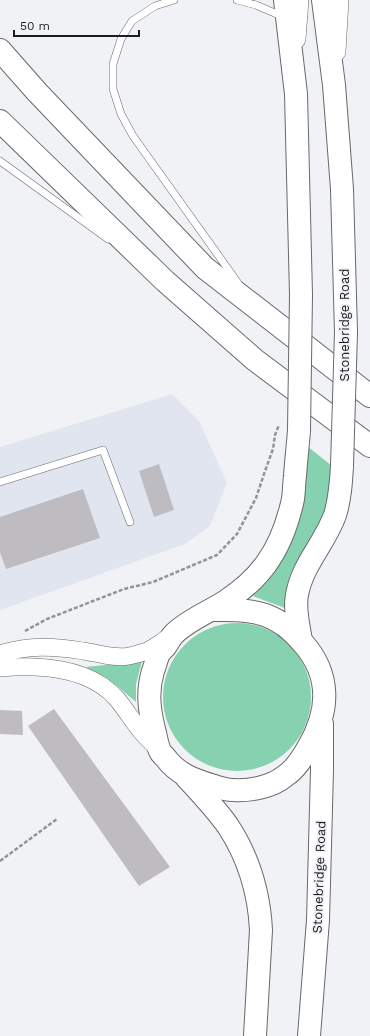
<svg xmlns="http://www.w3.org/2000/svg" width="370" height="1036" font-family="'Work Sans',sans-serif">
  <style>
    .built { fill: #e1e5f0 }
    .green { fill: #86d2b0 }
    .building { fill: #bebcc0 }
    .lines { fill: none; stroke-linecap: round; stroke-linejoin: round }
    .service-casing { stroke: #67696b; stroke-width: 8 }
    .tertiary-casing { stroke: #67696b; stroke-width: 18 }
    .secondary-casing { stroke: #67696b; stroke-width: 20 }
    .trunk-casing { stroke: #67696b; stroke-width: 24 }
    .motorway-casing { stroke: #67696b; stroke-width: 24 }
    .path { stroke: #929396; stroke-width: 2.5; stroke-dasharray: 4 2; stroke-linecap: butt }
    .service { stroke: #fff; stroke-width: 7 }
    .tertiary { stroke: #fff; stroke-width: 17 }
    .secondary { stroke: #fff; stroke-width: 19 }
    .trunk { stroke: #fff; stroke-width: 22 }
    .motorway { stroke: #fff; stroke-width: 22 }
    .trunk-bridge-casing { stroke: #67696b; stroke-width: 24; stroke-linecap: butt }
    .trunk-bridge { stroke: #fff; stroke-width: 22 }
    .labels { text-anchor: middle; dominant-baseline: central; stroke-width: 3.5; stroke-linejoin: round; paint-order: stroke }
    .street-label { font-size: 13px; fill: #1c1d1e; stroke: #f1f2f6 }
  </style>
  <rect width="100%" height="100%" fill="#f1f2f6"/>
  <!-- built -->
  <path class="built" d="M172,394L199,421L227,483L210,526L185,544L0,610V447Z"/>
  <!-- green -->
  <g class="green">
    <path d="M307,446L332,466C331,485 327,506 320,524C315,535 308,546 302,556C298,562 293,568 290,575C286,586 285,597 285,608L253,596C275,573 296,543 301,511C305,489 305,467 307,446Z"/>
    <circle cx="237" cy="697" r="74"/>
    <path d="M142,661L136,684V702L117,686L104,676L86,667Z"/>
  </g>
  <!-- building -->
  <g class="building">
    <path d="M159,464L174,510L154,517L139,471Z"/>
    <path d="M83,489L100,538L6,569L0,552V517Z"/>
    <path d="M54,709L170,867L139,886L28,726Z"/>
    <path d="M0,710L22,711L23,735L0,734Z"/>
  </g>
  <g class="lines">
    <!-- service casing -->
    <g class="service-casing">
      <g id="service">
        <path d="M174,0L155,6L132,21L121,39L113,64V89L121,114L133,136L238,283"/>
        <path d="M237,0L256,5L284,17"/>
        <path d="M0,161L108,239"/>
        <path d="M0,482L103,450L130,522"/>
      </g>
    </g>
    <!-- tertiary casing -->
    <g class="tertiary-casing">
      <g id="tertiary">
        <path d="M0,654C28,645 54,646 83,651C98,653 114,659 129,656C134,655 141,653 147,651C154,648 161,642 168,638"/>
        <path d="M0,668C11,667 23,666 34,667C64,668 97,676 117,699C127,711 135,725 145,736C150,741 155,746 160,751"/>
      </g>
    </g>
    <!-- secondary casing -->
    <g class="secondary-casing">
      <g id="secondary">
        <path d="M296,39L299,0"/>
        <path d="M336,52L339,0"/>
      </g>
    </g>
    <!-- trunk casing -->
    <g class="trunk-casing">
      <g id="trunk">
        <path d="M285,0L296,94L301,295"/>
        <path d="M323,0L334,85L342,189L346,332"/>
        <path d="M211,610C229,610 247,609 265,615C279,620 292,630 302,642C331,674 330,710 309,746C303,757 296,769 285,776C272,787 250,791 233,790C227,790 220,788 214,786C195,780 178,775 165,757C163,755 161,754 160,751C157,745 156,736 154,729C149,709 147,691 153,671C155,666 156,661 158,656C159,653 162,650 165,647C168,643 170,638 174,634C188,620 209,612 226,601C241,591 256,578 266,564C280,545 288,522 293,499C294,492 294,484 295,476C296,461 298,445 299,430"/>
        <path d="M301,641C299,626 294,610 297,595C302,565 325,543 335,515C340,499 341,483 342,466"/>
        <path d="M186,777C201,793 216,809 228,826C249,858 259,891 261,930L255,1036"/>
        <path d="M309,1036L318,920L322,770V724"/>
      </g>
    </g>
    <!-- motorway casing -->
    <g class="motorway-casing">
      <g id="motorway">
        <path d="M0,50L37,92L205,268L370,396"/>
        <path d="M0,121L165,281L255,360L370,446"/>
      </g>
    </g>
    <!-- path -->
    <g class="path">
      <path d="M25,631L47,619L124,589L153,582L217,555L237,534L256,498L265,471L273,449L275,435L279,425"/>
      <path d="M0,861L57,819"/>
    </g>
    <!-- service -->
    <use href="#service" class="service"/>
    <!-- tertiary -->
    <use href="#tertiary" class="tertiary"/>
    <!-- secondary -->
    <use href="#secondary" class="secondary"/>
    <!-- trunk -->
    <use href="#trunk" class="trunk"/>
    <!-- motorway -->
    <use href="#motorway" class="motorway"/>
    <!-- trunk-bridge casing -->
    <g class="trunk-bridge-casing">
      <g id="trunk-bridge">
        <path d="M299,430L301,295"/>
        <path d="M342,466L346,332"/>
      </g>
    </g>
    <!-- trunk-bridge -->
    <use href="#trunk-bridge" class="trunk-bridge"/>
  </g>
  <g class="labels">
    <!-- street labels -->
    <g class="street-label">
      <text transform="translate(344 325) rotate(-90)">Stonebridge Road</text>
      <text transform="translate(319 877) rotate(-88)">Stonebridge Road</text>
    </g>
  </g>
  <!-- scale -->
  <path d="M14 30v6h125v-6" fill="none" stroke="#1c1d1e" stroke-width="2"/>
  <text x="20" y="30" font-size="12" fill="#1c1d1e" stroke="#f1f2f6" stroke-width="3" paint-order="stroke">50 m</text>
</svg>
